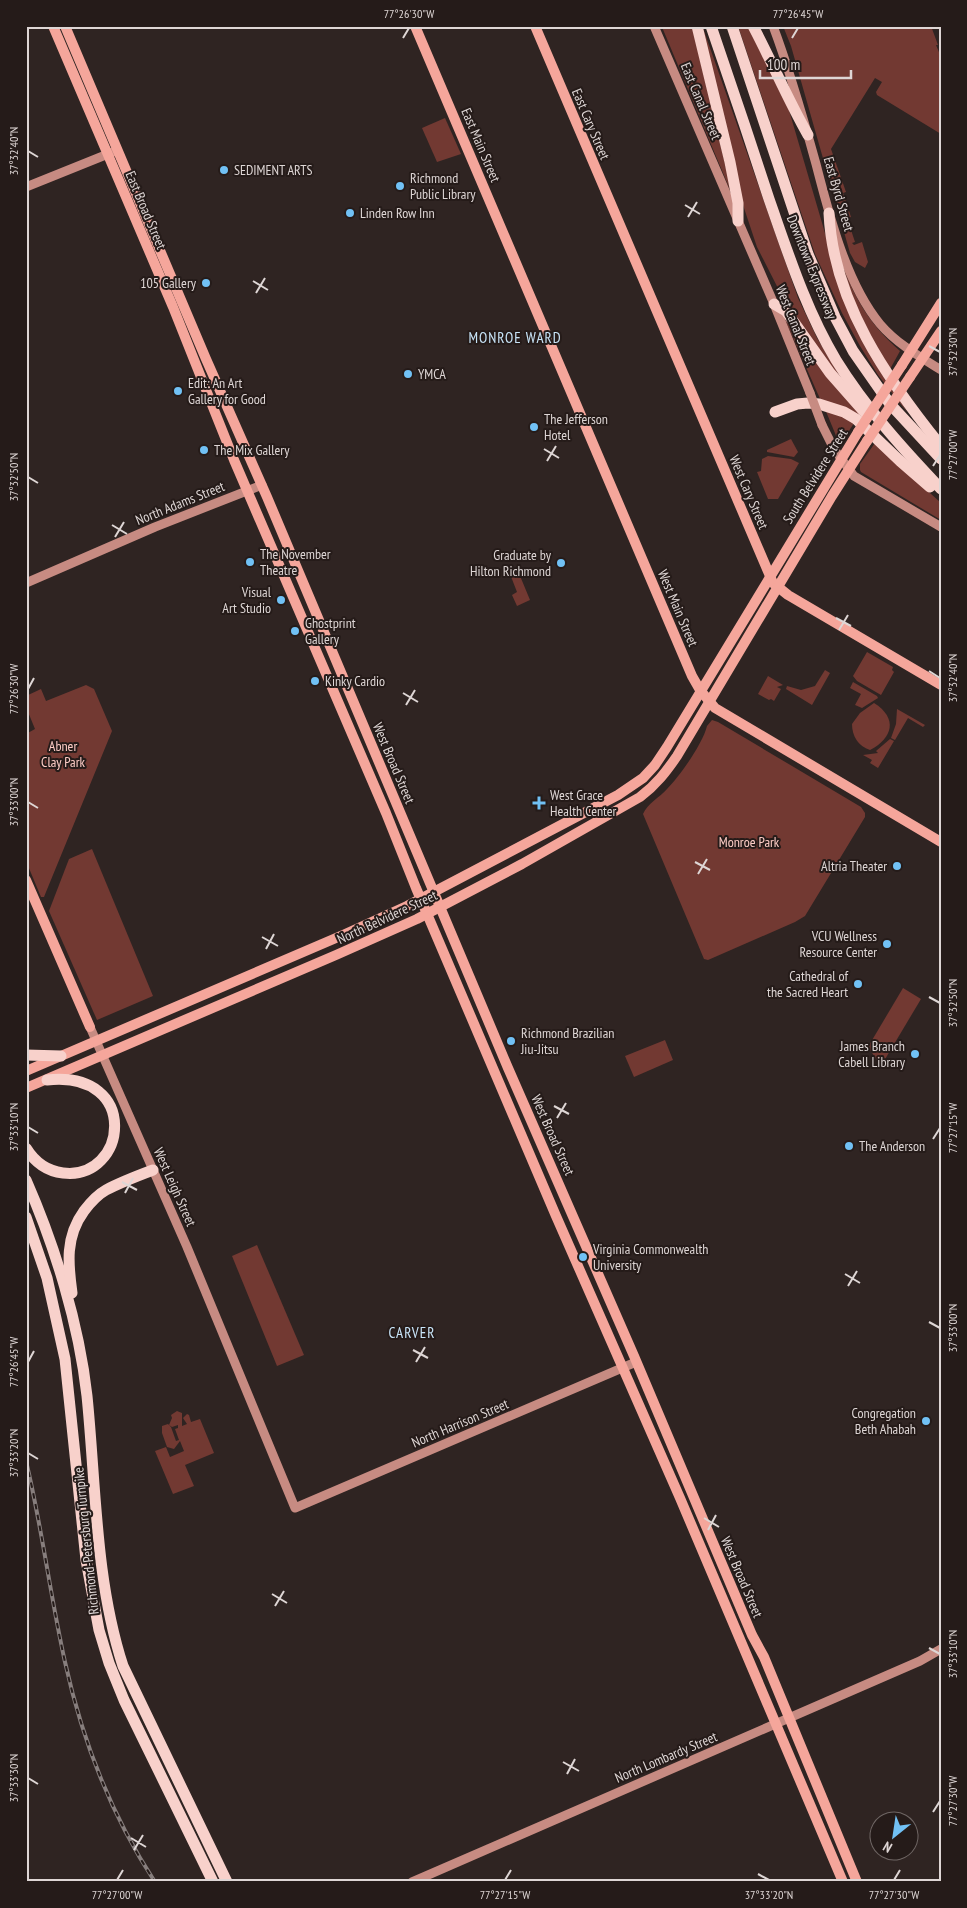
<svg xmlns="http://www.w3.org/2000/svg" width="967" height="1908" font-family="'PT Sans Narrow',sans-serif">
  <style>
    .green { fill: #723932 }
    .lines { fill: none; stroke-linecap: round; stroke-linejoin: round }
    .secondary { stroke: #c78b82; stroke-width: 9 }
    .primary { stroke: #f5a69b; stroke-width: 10 }
    .highway { stroke: #f8d1cb; stroke-width: 11 }
    .rail-casing { stroke: #877e7d; stroke-width: 4 }
    .rail { stroke: #251b19; stroke-width: 2; stroke-dasharray: 5.5; stroke-linecap: butt }
    .secondary-bridge { stroke: #c78b82; stroke-width: 9 }
    .primary-bridge { stroke: #f5a69b; stroke-width: 10 }
    .ticks { fill: none; stroke: #ded6d5; stroke-width: 2 }
    .poi-dot { fill: #71c1f5; stroke: #251b19; stroke-width: 2 }
    .labels { text-anchor: middle; dominant-baseline: central; stroke-width: 4; stroke-linejoin: round; paint-order: stroke }
    .street-label { font-size: 14px; fill: #ded6d5; stroke: #251b19 }
    .poi-label { font-size: 14px; fill: #ded6d5; stroke: #251b19; text-anchor: start }
    .park-label { font-size: 14px; fill: #fecdc6; stroke: #251b19 }
    .neighbourhood-label { font-size: 15px; letter-spacing: 1px; fill: #c8e4f8; stroke: #251b19 }
    .neatline { fill: none; stroke: #ded6d5; stroke-width: 2 }
    .ticks-label { font-size: 12px; text-anchor: middle; fill: #ded6d5 }
  </style>
  <rect width="100%" height="100%" fill="#2f2422"/>
  <!-- green -->
  <g class="green">
    <path d="M664,26H692L733,197L662,27Z"/>
    <path d="M738,26H749L786,100L837,274L885,375L907,412L878,375L860,346L842,313L815,254Z"/>
    <path d="M783,26H931L938,45H936L941,57V134L877,95L876,92L882,82L875,78L831,149L846,192L843,193L851,217L847,218L855,242L852,243L854,245L862,242L868,262L865,268L855,262L850,253L791,46Z"/>
    <path d="M703,28L798,298L817,338L844,383L811,341L786,304L757,247L741,199L701,29Z"/>
    <path d="M445,118L461,154L437,162L422,128Z"/>
    <path d="M837,253C854,295 865,320 900,351L889,371L859,314Z"/>
    <path d="M783,315L861,413L858,418L821,401Z"/>
    <path d="M825,409L836,413L854,423L842,442H840L837,438Z"/>
    <path d="M791,439L798,452L794,457L767,452V450Z"/>
    <path d="M875,443L941,503V520L861,472L860,470V464Z"/>
    <path d="M768,456L791,459L799,463L778,499H768L757,472L761,471L762,459Z"/>
    <path d="M518,571L530,600L517,606L512,595L517,592L510,574Z"/>
    <path d="M867,652L893,667L892,670L894,672L881,695L857,681L853,676Z"/>
    <path d="M825,670L830,673L812,705L786,689L787,686L801,690L815,686Z"/>
    <path d="M768,676L783,685L777,687L781,689L774,701L771,699L769,700L758,694Z"/>
    <path d="M853,682L877,696L878,698L862,708L855,705L861,694L850,688Z"/>
    <path d="M86,685L94,689L112,731L46,892L44,897H41L26,861V734L35,729L26,707V696L41,689L46,701Z"/>
    <path d="M874,703C898,718 893,738 870,750C858,746 852,736 852,724L860,713Z"/>
    <path d="M897,709L925,725L923,727L908,718L895,740L891,738L896,724Z"/>
    <path d="M712,720L718,722L861,807L865,813V817L805,916L795,922L708,960L704,959L643,814C647,804 660,797 667,789C680,776 703,743 707,726Z"/>
    <path d="M890,739L894,741L878,768L870,763L872,760L863,755L878,753L876,751Z"/>
    <path d="M92,849L153,996L97,1020L49,911L69,859Z"/>
    <path d="M903,988L921,999L881,1066L868,1047Z"/>
    <path d="M665,1040L673,1060L634,1077L625,1056Z"/>
    <path d="M257,1245L304,1355L277,1366L232,1256Z"/>
    <path d="M177,1411L182,1413V1426L187,1424L183,1418L187,1414L189,1415L191,1422L200,1419L214,1453L185,1465L194,1486L173,1494L155,1451L166,1447L170,1457L184,1451L180,1441L174,1449L167,1447L162,1433V1426L168,1424L171,1427L176,1441L179,1440L175,1429L178,1428V1425L172,1427L169,1425L172,1418L171,1415Z"/>
  </g>
  <g class="lines">
    <!-- secondary -->
    <g class="secondary">
      <path d="M654,26L774,304L810,393"/>
      <path d="M773,26C790,71 803,117 816,164C829,214 846,283 880,324C896,343 920,357 941,370"/>
      <path d="M26,187L113,152"/>
      <path d="M822,425L834,449L854,476L941,527"/>
      <path d="M26,583L155,527L262,485"/>
      <path d="M90,1027L187,1247L295,1508L636,1362"/>
      <path d="M412,1882L920,1661L941,1649"/>
    </g>
    <!-- primary -->
    <g class="primary">
      <path d="M53,26L173,307L234,460L386,813L416,888L556,1216L680,1498L843,1882"/>
      <path d="M65,26L206,359L267,497L508,1068L634,1356L752,1635L764,1657L857,1882"/>
      <path d="M415,26L692,676L700,690L715,708L941,842"/>
      <path d="M535,26L773,583L788,595L941,685"/>
      <path d="M902,365L941,303"/>
      <path d="M910,377L941,331"/>
      <path d="M26,880L90,1027"/>
      <path d="M26,1071L343,935L407,906L618,795L643,778L655,765L667,747L858,432"/>
      <path d="M26,1088L336,955L417,919L522,864L640,797C656,785 666,772 677,756L832,496L867,441"/>
    </g>
    <!-- highway -->
    <g class="highway">
      <path d="M697,26L730,162L738,203V221"/>
      <path d="M711,26C731,84 750,141 769,199C788,253 806,310 836,360C865,407 903,449 941,489"/>
      <path d="M732,26L808,254L835,317L853,351L890,404L941,459"/>
      <path d="M753,26C772,62 788,100 808,135"/>
      <path d="M829,213C833,302 887,379 941,446"/>
      <path d="M774,304L786,311L830,373L867,415"/>
      <path d="M775,412L797,404L808,403L819,404L844,412L856,419L900,461L930,487"/>
      <path d="M26,1055L61,1056"/>
      <path d="M26,1148C34,1161 46,1171 63,1173C127,1181 142,1070 47,1080"/>
      <path d="M26,1180C55,1246 79,1324 87,1396C96,1485 95,1580 123,1666L227,1882"/>
      <path d="M26,1217L47,1278L65,1359L86,1560L99,1630L109,1663L124,1700L213,1882"/>
      <path d="M72,1293C68,1264 65,1237 84,1211C90,1203 97,1195 106,1190C121,1182 137,1176 153,1170"/>
    </g>
    <!-- rail casing -->
    <g class="rail-casing">
      <path id="rail" d="M26,1461C42,1527 50,1595 65,1662C82,1739 111,1815 155,1882"/>
    </g>
    <!-- rail -->
    <use href="#rail" class="rail"/>
    <!-- secondary-bridge -->
    <path class="secondary-bridge" d="M810,393L822,425"/>
    <!-- primary-bridge -->
    <g class="primary-bridge">
      <path d="M858,432L902,365"/>
      <path d="M867,441L910,377"/>
    </g>
  </g>
  <!-- ticks -->
  <path class="ticks" d="M403,38L409,28M792,38L798,28M28,151L38,157M685,205L700,214M688,217L697,202M253,281L268,290M256,293L265,278M929,346L940,352M544,449L559,458M547,461L556,446M933,466L940,455M28,477L38,483M112,525L127,534M115,537L124,522M836,618L851,626M839,630L848,615M929,671L940,678M28,689L34,678M403,693L418,702M406,705L415,690M28,802L38,808M695,862L710,870M698,874L707,859M262,937L278,946M266,949L274,934M929,997L940,1003M554,1106L569,1114M557,1118L566,1103M28,1127L38,1133M933,1139L940,1128M122,1182L137,1190M125,1193L133,1178M845,1274L860,1283M848,1286L857,1271M929,1322L940,1328M413,1350L428,1358M28,1362L34,1351M416,1362L425,1347M28,1453L38,1459M704,1518L719,1527M708,1530L716,1515M272,1594L287,1603M275,1606L284,1591M929,1648L940,1654M563,1762L579,1771M567,1774L575,1759M28,1778L38,1784M933,1812L940,1801M131,1838L146,1847M134,1850L143,1835M758,1874L769,1880M117,1880L123,1870M505,1880L511,1870M894,1880L900,1870"/>
  <!-- markers -->
  <g class="poi-dot">
    <circle cx="224" cy="170" r="5"/>
    <circle cx="400" cy="186" r="5"/>
    <circle cx="350" cy="213" r="5"/>
    <circle cx="206" cy="283" r="5"/>
    <circle cx="408" cy="374" r="5"/>
    <circle cx="178" cy="391" r="5"/>
    <circle cx="534" cy="427" r="5"/>
    <circle cx="204" cy="450" r="5"/>
    <circle cx="250" cy="562" r="5"/>
    <circle cx="561" cy="563" r="5"/>
    <circle cx="281" cy="600" r="5"/>
    <circle cx="295" cy="631" r="5"/>
    <circle cx="315" cy="681" r="5"/>
    <path d="M536.5 795.5h5v5h5v5h-5v5h-5v-5h-5v-5h5z"/>
    <circle cx="897" cy="866" r="5"/>
    <circle cx="887" cy="944" r="5"/>
    <circle cx="858" cy="984" r="5"/>
    <circle cx="511" cy="1041" r="5"/>
    <circle cx="915" cy="1054" r="5"/>
    <circle cx="849" cy="1146" r="5"/>
    <circle cx="583" cy="1257" r="5"/>
    <circle cx="926" cy="1421" r="5"/>
  </g>
  <g class="labels">
    <!-- street labels -->
    <g class="street-label">
      <text transform="translate(701 101) rotate(67)">East Canal Street</text>
      <text transform="translate(591 124) rotate(67)">East Cary Street</text>
      <text transform="translate(481 145) rotate(67)">East Main Street</text>
      <text transform="translate(839 194) rotate(74)">East Byrd Street</text>
      <text transform="translate(146 210) rotate(67)">East Broad Street</text>
      <text transform="translate(812 267) rotate(68)">Downtown Expressway</text>
      <text transform="translate(796 325) rotate(68)">West Canal Street</text>
      <text transform="translate(815 476) rotate(-58)">South Belvidere Street</text>
      <text transform="translate(749 492) rotate(67)">West Cary Street</text>
      <text transform="translate(180 503) rotate(-22)">North Adams Street</text>
      <text transform="translate(678 608) rotate(67)">West Main Street</text>
      <text transform="translate(394 763) rotate(67)">West Broad Street</text>
      <text transform="translate(387 917) rotate(-25)">North Belvidere Street</text>
      <text transform="translate(553 1135) rotate(66)">West Broad Street</text>
      <text transform="translate(175 1187) rotate(66)">West Leigh Street</text>
      <text transform="translate(460 1423) rotate(-23)">North Harrison Street</text>
      <text transform="translate(86 1541) rotate(-96)">Richmond-Petersburg Turnpike</text>
      <text transform="translate(742 1577) rotate(67)">West Broad Street</text>
      <text transform="translate(666 1757) rotate(-23)">North Lombardy Street</text>
    </g>
    <!-- poi labels -->
    <g class="poi-label">
      <text x="234" y="170">SEDIMENT ARTS</text>
      <text x="410" y="178">Richmond<tspan x="410" dy="16">Public Library</tspan></text>
      <text x="360" y="213">Linden Row Inn</text>
      <text x="196" y="283" text-anchor="end">105 Gallery</text>
      <text x="418" y="374">YMCA</text>
      <text x="188" y="383">Edit: An Art<tspan x="188" dy="16">Gallery for Good</tspan></text>
      <text x="544" y="419">The Jefferson<tspan x="544" dy="16">Hotel</tspan></text>
      <text x="214" y="450">The Mix Gallery</text>
      <text x="260" y="554">The November<tspan x="260" dy="16">Theatre</tspan></text>
      <text x="551" y="555" text-anchor="end">Graduate by<tspan x="551" dy="16">Hilton Richmond</tspan></text>
      <text x="271" y="592" text-anchor="end">Visual<tspan x="271" dy="16">Art Studio</tspan></text>
      <text x="305" y="623">Ghostprint<tspan x="305" dy="16">Gallery</tspan></text>
      <text x="325" y="681">Kinky Cardio</text>
      <text x="550" y="795">West Grace<tspan x="550" dy="16">Health Center</tspan></text>
      <text x="887" y="866" text-anchor="end">Altria Theater</text>
      <text x="877" y="936" text-anchor="end">VCU Wellness<tspan x="877" dy="16">Resource Center</tspan></text>
      <text x="848" y="976" text-anchor="end">Cathedral of<tspan x="848" dy="16">the Sacred Heart</tspan></text>
      <text x="521" y="1033">Richmond Brazilian<tspan x="521" dy="16">Jiu-Jitsu</tspan></text>
      <text x="905" y="1046" text-anchor="end">James Branch<tspan x="905" dy="16">Cabell Library</tspan></text>
      <text x="859" y="1146">The Anderson</text>
      <text x="593" y="1249">Virginia Commonwealth<tspan x="593" dy="16">University</tspan></text>
      <text x="916" y="1413" text-anchor="end">Congregation<tspan x="916" dy="16">Beth Ahabah</tspan></text>
    </g>
    <!-- park labels -->
    <g class="park-label">
      <text x="63" y="746">Abner<tspan x="63" dy="16">Clay Park</tspan></text>
      <text x="749" y="842">Monroe Park</text>
    </g>
    <!-- neighbourhood labels -->
    <g class="neighbourhood-label">
      <text x="515" y="337">MONROE WARD</text>
      <text x="412" y="1332">CARVER</text>
    </g>
  </g>
  <!-- border -->
  <rect width="967" height="1908" fill="none" stroke="#251b19" stroke-width="55"/>
  <!-- north arrow -->
  <g transform="translate(894 1836) rotate(210)"><circle r="24" fill="#251b19" stroke="#6f6664"/>
  <path d="M0-4L9 19L0 12L-9 19Z" fill="#71c1f5"/>
  <text y="-8" font-size="14" font-weight="bold" text-anchor="middle" fill="#ded6d5">N</text>
  </g>
  <!-- scale -->
  <path d="M760 70v8h91v-8" fill="none" stroke="#ded6d5" stroke-width="2.5"/>
  <text x="767" y="70" font-size="15" fill="#ded6d5" stroke="#251b19" stroke-width="4" paint-order="stroke">100 m</text>
  <rect x="28" y="28" width="912" height="1852" class="neatline"/>
  <g class="ticks-label">
    <text x="409" y="18">77°26'30"W</text>
    <text x="798" y="18">77°26'45"W</text>
    <text transform="translate(14 151) rotate(-90)" y="4">37°32'40"N</text>
    <text transform="translate(953 352) rotate(-90)" y="4">37°32'30"N</text>
    <text transform="translate(953 455) rotate(-90)" y="4">77°27'00"W</text>
    <text transform="translate(14 477) rotate(-90)" y="4">37°32'50"N</text>
    <text transform="translate(953 678) rotate(-90)" y="4">37°32'40"N</text>
    <text transform="translate(14 689) rotate(-90)" y="4">77°26'30"W</text>
    <text transform="translate(14 802) rotate(-90)" y="4">37°33'00"N</text>
    <text transform="translate(953 1003) rotate(-90)" y="4">37°32'50"N</text>
    <text transform="translate(14 1127) rotate(-90)" y="4">37°33'10"N</text>
    <text transform="translate(953 1128) rotate(-90)" y="4">77°27'15"W</text>
    <text transform="translate(953 1328) rotate(-90)" y="4">37°33'00"N</text>
    <text transform="translate(14 1362) rotate(-90)" y="4">77°26'45"W</text>
    <text transform="translate(14 1453) rotate(-90)" y="4">37°33'20"N</text>
    <text transform="translate(953 1654) rotate(-90)" y="4">37°33'10"N</text>
    <text transform="translate(14 1778) rotate(-90)" y="4">37°33'30"N</text>
    <text transform="translate(953 1801) rotate(-90)" y="4">77°27'30"W</text>
    <text x="117" y="1899">77°27'00"W</text>
    <text x="505" y="1899">77°27'15"W</text>
    <text x="769" y="1899">37°33'20"N</text>
    <text x="894" y="1899">77°27'30"W</text>
  </g>
</svg>
